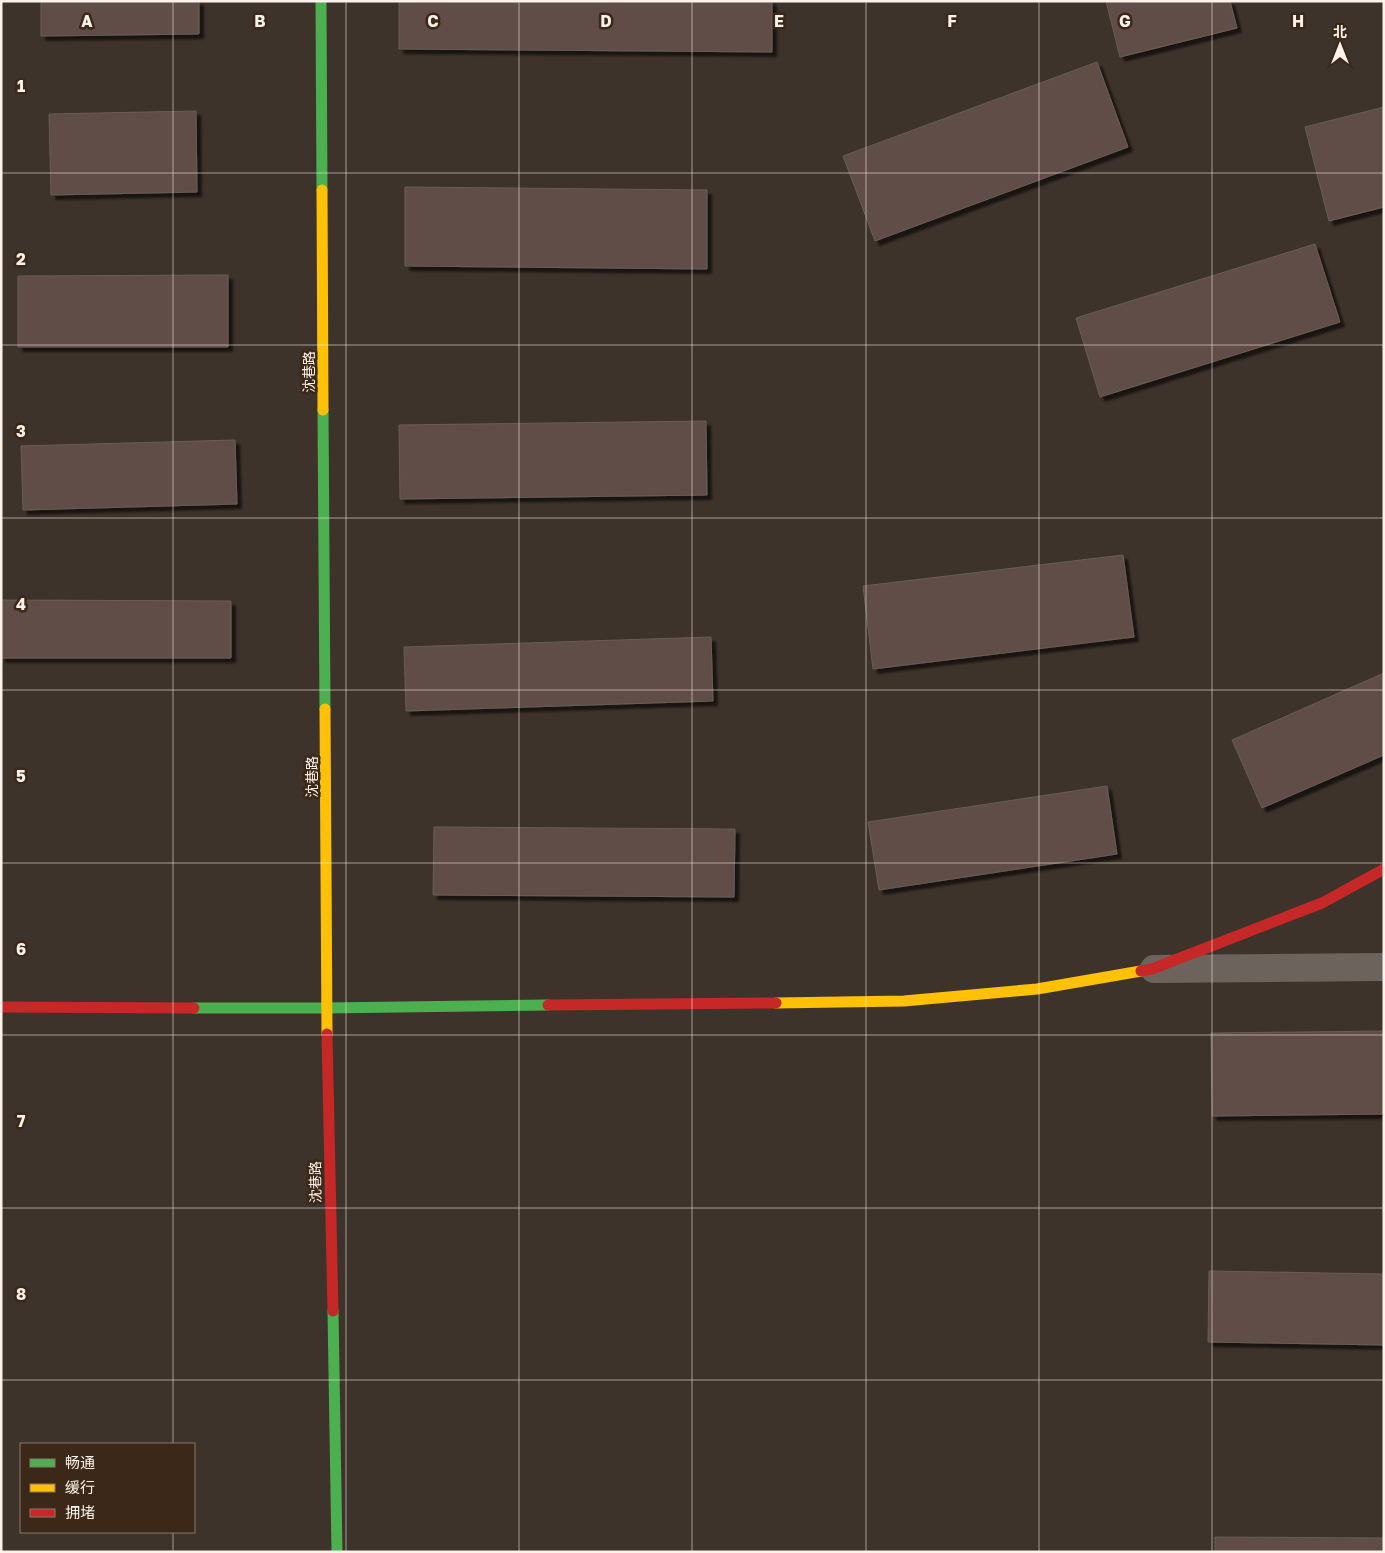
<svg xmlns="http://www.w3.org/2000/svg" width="1385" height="1553" font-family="'Golos Text','Noto Sans SC',sans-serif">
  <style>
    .building { fill: #604d46; stroke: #685d58; filter: url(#shadow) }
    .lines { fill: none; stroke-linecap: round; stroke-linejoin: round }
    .street { stroke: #6c635c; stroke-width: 28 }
    .fast { stroke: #4caf50; stroke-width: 11 }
    .slow { stroke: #ffc107; stroke-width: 11 }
    .jam { stroke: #c62828; stroke-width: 11 }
    .grid { fill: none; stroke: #fdf2ea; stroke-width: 1; stroke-opacity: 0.55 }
    .labels { text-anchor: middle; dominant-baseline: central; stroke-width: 5; stroke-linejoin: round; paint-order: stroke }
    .street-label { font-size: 14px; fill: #fdf2ea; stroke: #3c2818 }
    .grid-label { font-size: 16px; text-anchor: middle; font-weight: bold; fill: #fdf2ea; stroke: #3c2818; stroke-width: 5; stroke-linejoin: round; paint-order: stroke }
  </style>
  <defs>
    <filter id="shadow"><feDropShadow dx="4.5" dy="4.5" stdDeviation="1" flood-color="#0009"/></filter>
  </defs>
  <rect width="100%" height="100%" fill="#3e332a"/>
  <!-- building -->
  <g class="building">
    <path d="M41,1H199V34L41,36Z"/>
    <path d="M399,1H772V52L399,49Z"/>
    <path d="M1106,1H1230L1237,28L1120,57Z"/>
    <path d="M1097,62L1128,147L875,241L843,156Z"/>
    <path d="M1384,107V207L1329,221L1305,127Z"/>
    <path d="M196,111L197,192L51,195L49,114Z"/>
    <path d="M405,187L707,190V269L405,266Z"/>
    <path d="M1315,244L1340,322L1100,397L1076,318Z"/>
    <path d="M228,275V347H18V276Z"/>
    <path d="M706,421L707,495L400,499L399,425Z"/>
    <path d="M235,440L237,504L23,510L21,446Z"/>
    <path d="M1123,555L1134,637L873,669L863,586Z"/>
    <path d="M1,600L231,601V658H1Z"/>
    <path d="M711,637L713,701L406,711L404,647Z"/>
    <path d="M1384,673V755L1262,808L1232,740Z"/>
    <path d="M1107,786L1117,854L879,890L868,822Z"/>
    <path d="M434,827L735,829L734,897L433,895Z"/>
    <path d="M1384,1031V1114L1212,1116L1211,1033Z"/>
    <path d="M1209,1271L1384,1274V1345L1208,1342Z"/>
    <path d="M1215,1537L1384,1538V1552H1215Z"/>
  </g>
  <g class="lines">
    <!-- street -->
    <path class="street" d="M1154,969L1384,967"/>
    <!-- fast -->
    <g class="fast">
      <path d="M321,1L322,190"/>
      <path d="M323,410L325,709"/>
      <path d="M194,1008H327L548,1005"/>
      <path d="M333,1311L337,1552"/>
    </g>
    <!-- slow -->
    <g class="slow">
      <path d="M322,190L323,410"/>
      <path d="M325,709L327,1034"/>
      <path d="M776,1003L904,1001L1037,989L1141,971"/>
    </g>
    <!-- jam -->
    <g class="jam">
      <path d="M1141,971L1152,969L1322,903L1384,869"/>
      <path d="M548,1005L776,1003"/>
      <path d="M1,1007L194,1008"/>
      <path d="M327,1034L333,1311"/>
    </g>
  </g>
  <!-- grid -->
  <path class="grid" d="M173,1V1444M346,1V1552M519,1V1552M692,1V1552M866,1V1552M1039,1V1552M1212,1V1552M1,173H1384M1,345H1384M1,518H1384M1,690H1384M1,863H1384M1,1035H1384M1,1208H1384M1,1380H1384M173,1532V1552"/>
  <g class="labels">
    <!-- street labels -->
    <g class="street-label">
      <text transform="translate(308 372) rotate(-90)">沈巷路</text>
      <text transform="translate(311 777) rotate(-90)">沈巷路</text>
      <text transform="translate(315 1182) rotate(-91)">沈巷路</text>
    </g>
  </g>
  <g class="grid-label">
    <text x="87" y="27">A</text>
    <text x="260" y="27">B</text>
    <text x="433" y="27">C</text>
    <text x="606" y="27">D</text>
    <text x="779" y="27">E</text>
    <text x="952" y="27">F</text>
    <text x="1125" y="27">G</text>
    <text x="1298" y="27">H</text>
    <text x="21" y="92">1</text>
    <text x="21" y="265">2</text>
    <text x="21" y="437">3</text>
    <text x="21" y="610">4</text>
    <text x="21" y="782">5</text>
    <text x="21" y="955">6</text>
    <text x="21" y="1127">7</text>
    <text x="21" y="1300">8</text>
  </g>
  <!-- border -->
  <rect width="1385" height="1553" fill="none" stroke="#fdf2ea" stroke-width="5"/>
  <!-- legend -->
  <rect x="20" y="1443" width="175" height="90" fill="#3c2818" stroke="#89796c"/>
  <rect x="30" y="1459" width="25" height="8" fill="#4caf50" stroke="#89796c"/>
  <text x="65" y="1468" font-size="15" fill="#fdf2ea">畅通</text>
  <rect x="30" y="1484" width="25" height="8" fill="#ffc107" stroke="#89796c"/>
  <text x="65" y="1493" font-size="15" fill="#fdf2ea">缓行</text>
  <rect x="30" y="1509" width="25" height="8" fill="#c62828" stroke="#89796c"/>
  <text x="65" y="1518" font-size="15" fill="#fdf2ea">拥堵</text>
  <!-- north arrow -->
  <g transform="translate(1340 45)" stroke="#3c2818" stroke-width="4" paint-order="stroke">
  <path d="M0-4L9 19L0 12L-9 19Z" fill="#fdf2ea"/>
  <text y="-8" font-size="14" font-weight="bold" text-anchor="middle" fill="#fdf2ea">北</text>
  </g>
</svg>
